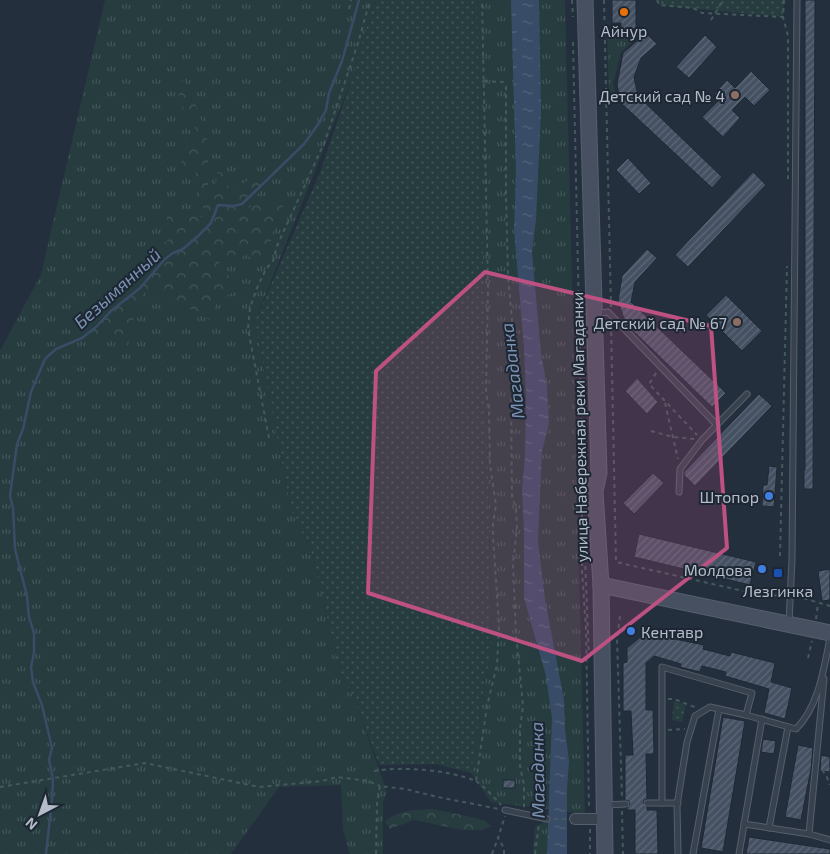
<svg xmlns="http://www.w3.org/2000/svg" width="830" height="854" font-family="'Exo 2',sans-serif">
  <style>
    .grass { fill: url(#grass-tufts) }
    .forest { fill: url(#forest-crowns) }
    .park { fill: url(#park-dots) }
    .water { fill: url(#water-ripples) }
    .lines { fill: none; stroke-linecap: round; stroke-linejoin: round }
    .stream { stroke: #394c67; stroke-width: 2.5 }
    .building { fill: url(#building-hatch); stroke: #1f2835 }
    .lane-casing { stroke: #565f6c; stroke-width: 7 }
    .street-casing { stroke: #565f6c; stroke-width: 12 }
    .secondary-casing { stroke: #565f6c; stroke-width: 17 }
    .path { stroke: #44595c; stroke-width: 2; stroke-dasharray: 4 4; stroke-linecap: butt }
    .lane { stroke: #38414e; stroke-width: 5 }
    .street { stroke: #38414e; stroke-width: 10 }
    .secondary { stroke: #465061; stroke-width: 15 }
    .marked { fill: #bd5182; fill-opacity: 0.2; stroke: #bd5182; stroke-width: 4; stroke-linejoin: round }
    .food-dot { fill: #e8710a; stroke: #1d2633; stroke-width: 2 }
    .education-dot { fill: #8d6e63; stroke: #1d2633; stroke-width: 2 }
    .shop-dot { fill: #3f7fe0; stroke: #1d2633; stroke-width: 2 }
    .transit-dot { fill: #1a4fb4; stroke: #1d2633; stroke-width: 2 }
    .labels { text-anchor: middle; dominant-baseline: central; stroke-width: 4; stroke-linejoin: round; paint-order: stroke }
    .poi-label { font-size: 16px; fill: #b4bcc9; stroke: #1d2633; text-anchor: end }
    .street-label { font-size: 16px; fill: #b4bcc9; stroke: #1d2633 }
    .water-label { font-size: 18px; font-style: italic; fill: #7c92b1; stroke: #1d2633 }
  </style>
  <defs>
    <pattern id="grass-tufts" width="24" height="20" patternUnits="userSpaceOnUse" patternTransform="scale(1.25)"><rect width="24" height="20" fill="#263c3f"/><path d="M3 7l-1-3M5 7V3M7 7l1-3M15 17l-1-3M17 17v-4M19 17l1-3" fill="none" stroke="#435659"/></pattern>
    <pattern id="forest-crowns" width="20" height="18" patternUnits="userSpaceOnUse" patternTransform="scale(1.25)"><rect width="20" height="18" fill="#263c3f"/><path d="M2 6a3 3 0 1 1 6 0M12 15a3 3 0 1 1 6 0" fill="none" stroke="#435659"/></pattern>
    <pattern id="park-dots" width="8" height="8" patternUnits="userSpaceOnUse" patternTransform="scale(1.25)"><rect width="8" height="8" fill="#263c3f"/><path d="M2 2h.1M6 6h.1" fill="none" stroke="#435659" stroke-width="1.8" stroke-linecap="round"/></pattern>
    <pattern id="water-ripples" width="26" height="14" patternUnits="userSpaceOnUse" patternTransform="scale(1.25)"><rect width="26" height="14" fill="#394c67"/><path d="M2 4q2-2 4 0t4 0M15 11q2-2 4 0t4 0" fill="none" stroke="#53647b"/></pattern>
    <pattern id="building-hatch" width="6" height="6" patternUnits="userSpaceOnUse" patternTransform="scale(1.25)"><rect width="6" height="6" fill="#455162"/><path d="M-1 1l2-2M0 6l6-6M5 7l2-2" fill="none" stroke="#5d6877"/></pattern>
  </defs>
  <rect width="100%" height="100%" fill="#242f3e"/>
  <!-- grass -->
  <g class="grass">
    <path d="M105,0H375L352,78L255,321L291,509L312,554L341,674L355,700L387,793L383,802V854H350L343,830L341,785L279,787L231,854H0V351L41,274Z"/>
    <path d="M477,0H565L585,814L491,802L471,773L483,693L492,648Z"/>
    <path d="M645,32L621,52L613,84L615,91L613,96L609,92L607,33Z"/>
    <path d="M546,821H549L547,854H533L535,827Z"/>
  </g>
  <!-- forest -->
  <g class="forest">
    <path d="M183,79L199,112L208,143V187L214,192L218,172L222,173L229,189L239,186L258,174L263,178L258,194L248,208L266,200H282L283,208L272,234L268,259L261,263L246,255L236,260L222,258L216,268L229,276L239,279L237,291L219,299L209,320L193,309L182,310L166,294L146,291L136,306L128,347L115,336L94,338L90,323L114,303L131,279L164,243L175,235V229L167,225L168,216L205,217L195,170L183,169L180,150L187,139L200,137L178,98Z"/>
    <path d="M434,809L484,820L491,826L482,830H462L414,820L390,829L385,822C397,809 418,810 434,809Z"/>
  </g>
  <!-- park -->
  <g class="park">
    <path d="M375,0H477L492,648L483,693L471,773L436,764L379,765L355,700L341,674L312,554L291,509L255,321L319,175L352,78Z"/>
    <path d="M657,0H784L783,17L659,5Z"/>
    <path d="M674,701L686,705L682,722L672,720Z"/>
  </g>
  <!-- water -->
  <path class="water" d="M511,0H539L541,111L536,220L532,252L541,353L547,387L549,424L542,451L538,541L545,599L564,700L565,729L569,761L567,790V854H547L552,718L546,676L524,598V532L522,489L525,455L526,398L524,349L514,229L516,173Z"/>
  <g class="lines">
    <!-- stream -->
    <path class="stream" d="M46,854L52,800L53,779L49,760L52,748L42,705L33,682L31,667L34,653V633L29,617L27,596L15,549L13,508L10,496L17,444L23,429L31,392L45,359L56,349L82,338L96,327L111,311L140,288L165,259L173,253L183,249L198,236L211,223L218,205L233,206L242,204L304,144L319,123L326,110L329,93L342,61L359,0"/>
  </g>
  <!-- building -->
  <g class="building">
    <path d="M612,0H636V29H621V23H612Z"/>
    <path d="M805,0H815L813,489H804V470H805Z"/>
    <path d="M646,33L657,44L641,58L634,77L638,96L722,177L712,188L620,102L617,84L623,53Z"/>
    <path d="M705,35L717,47L689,78L676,67Z"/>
    <path d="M751,71L770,90L754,106L745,97L732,110L740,118L723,137L702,117L720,99L714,94L727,80L735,88Z"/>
    <path d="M628,158L651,183L639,194L616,170Z"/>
    <path d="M753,172L766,185L688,267L675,255Z"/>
    <path d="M647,249L657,258L635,282L631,302L726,393L712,407L626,324L618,301L622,276Z"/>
    <path d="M726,295L762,331L742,351L706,315Z"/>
    <path d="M637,378L658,402L647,414L625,391Z"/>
    <path d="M759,394L772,406L695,486L684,475V472Z"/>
    <path d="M769,466L777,467L774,507L762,506L763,485H767Z"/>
    <path d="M653,473L664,483L634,514L623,503Z"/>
    <path d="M639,534L756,562L750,585L634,557Z"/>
    <path d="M830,569V600L822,601L818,571Z"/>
    <path d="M643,635L660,636L704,645L703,649L730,656L731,652L775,663L771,682L792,688L785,719L764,713L769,689L725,676L726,672L702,666L700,672L680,667L681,664L654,656L646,663V710H653L654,754H646L647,799L644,800L643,803L647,807V810H657L658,854H635V810H626L630,804L629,801L625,800V755H633L631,711H623V663L627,662V648Z"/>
    <path d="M723,717L745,721L723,852L701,848Z"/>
    <path d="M763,739L776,741L774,754L761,752Z"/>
    <path d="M798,745L813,748L811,769L801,820L785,817Z"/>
    <path d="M821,755L830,757V772L820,771Z"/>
    <rect x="503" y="780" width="12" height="8"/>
    <path d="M749,837L830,849V854H746Z"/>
  </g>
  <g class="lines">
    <!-- lane casing -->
    <g class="lane-casing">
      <g id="lane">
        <path d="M595,314L608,312L717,425"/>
        <path d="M679,492L680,469L702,440L747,394"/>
        <path d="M789,623L792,559L797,0"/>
        <path d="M647,803H678"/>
        <path d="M662,803V667L752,693L746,715"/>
        <path d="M606,805L626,804"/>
        <path d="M505,810L547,819"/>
        <path d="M744,824L809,834L824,679"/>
        <path d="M769,828L788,727"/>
        <path d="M809,834L830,840"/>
        <path d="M678,854L677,805L687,742L695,716L710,707L746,715L796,729C819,706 824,668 830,638"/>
        <path d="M693,854L719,709"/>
        <path d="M739,854L762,719"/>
      </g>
    </g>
    <!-- street casing -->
    <g class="street-casing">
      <path id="street" d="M575,819H605"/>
    </g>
    <!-- secondary casing -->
    <g class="secondary-casing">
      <g id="secondary">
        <path d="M585,0L599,473L595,491L601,585L605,854"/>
        <path d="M601,585L830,633"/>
      </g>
    </g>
    <!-- path -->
    <g class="path">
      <path d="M572,0L573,17"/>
      <path d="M604,0L611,307"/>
      <path d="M657,0L659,5L693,8L702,13L782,17"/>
      <path d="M784,0L783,17L788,36V179"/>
      <path d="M349,9L351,0"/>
      <path d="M711,20L723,0"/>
      <path d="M573,42L582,452V571L586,629L589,809"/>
      <path d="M484,81L503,82L506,87V197L508,275L516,366L511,402L512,496L516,509L517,528L513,564L516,634L523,706L520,729V766L524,785V807"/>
      <path d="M611,324L616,562L765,596L784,595"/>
      <path d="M656,373L649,384L697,435"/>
      <path d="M665,403L678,459"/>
      <path d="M651,431L673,437L694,439"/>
      <path d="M269,438L248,329L250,308L257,288L266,269L273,261L277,246L325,141L358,43L370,0"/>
      <path d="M780,556L787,266"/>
      <path d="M585,558L589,659"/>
      <path d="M796,596L830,606"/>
      <path d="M620,616L617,639L622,797"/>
      <path d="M816,619L818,604"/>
      <path d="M808,658L812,641"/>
      <path d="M668,699H674L697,708"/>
      <path d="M668,730L685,729"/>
      <path d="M822,770L826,775L830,785"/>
      <path d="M374,771C402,766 449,770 476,781L487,706L497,665L499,625L493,537V523L496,505L490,465L489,410L486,392L488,288L482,0"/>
      <path d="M476,781L487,790L501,805"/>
      <path d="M0,787L145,763L259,787L322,781L337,777L368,781L380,786"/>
      <path d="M622,811L623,854"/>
      <path d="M554,819H567"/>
      <path d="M590,829V854"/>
      <path d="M376,854L377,804L380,786L405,789L438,797L499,809"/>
      <path d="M492,854L498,838"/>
      <path d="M504,854V848L498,838L505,816"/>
      <path d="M535,854L539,823"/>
    </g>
    <!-- lane -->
    <use href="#lane" class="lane"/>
    <!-- street -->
    <use href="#street" class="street"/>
    <!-- secondary -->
    <use href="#secondary" class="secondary"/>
  </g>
  <!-- marked area -->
  <path class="marked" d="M485,272L711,326L727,548L582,661L368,593L376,371Z"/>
  <!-- markers -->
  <circle class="food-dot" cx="624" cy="12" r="5"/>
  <g class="education-dot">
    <circle cx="735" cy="95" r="5"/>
    <circle cx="737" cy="322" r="5"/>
  </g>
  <g class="shop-dot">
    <circle cx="769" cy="496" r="5"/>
    <circle cx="762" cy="569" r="5"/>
    <circle cx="631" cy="631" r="5"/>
  </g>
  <rect class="transit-dot" x="773" y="568" width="10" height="10" rx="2.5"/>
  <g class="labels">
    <!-- poi labels -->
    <g class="poi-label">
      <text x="624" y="30" text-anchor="middle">Айнур</text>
      <text x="725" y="95">Детский сад № 4</text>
      <text x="727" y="322">Детский сад № 67</text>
      <text x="759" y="496">Штопор</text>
      <text x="752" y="569">Молдова</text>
      <text x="778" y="590" text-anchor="middle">Лезгинка</text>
      <text x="641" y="631" text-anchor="start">Кентавр</text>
    </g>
    <!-- street labels -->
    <g class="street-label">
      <text transform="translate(579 427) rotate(-91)">улица Набережная реки Магаданки</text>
    </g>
    <!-- water labels -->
    <g class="water-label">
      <text transform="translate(117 288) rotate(-42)">Безымянный</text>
      <text transform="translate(512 371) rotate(-97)">Магаданка</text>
      <text transform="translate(537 770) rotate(-91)">Магаданка</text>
    </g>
  </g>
  <!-- north arrow -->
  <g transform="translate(40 814) rotate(221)" stroke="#1d2633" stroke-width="4" paint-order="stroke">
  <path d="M0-4L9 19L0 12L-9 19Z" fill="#b4bcc9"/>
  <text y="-8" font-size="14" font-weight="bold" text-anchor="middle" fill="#b4bcc9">N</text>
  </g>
</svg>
